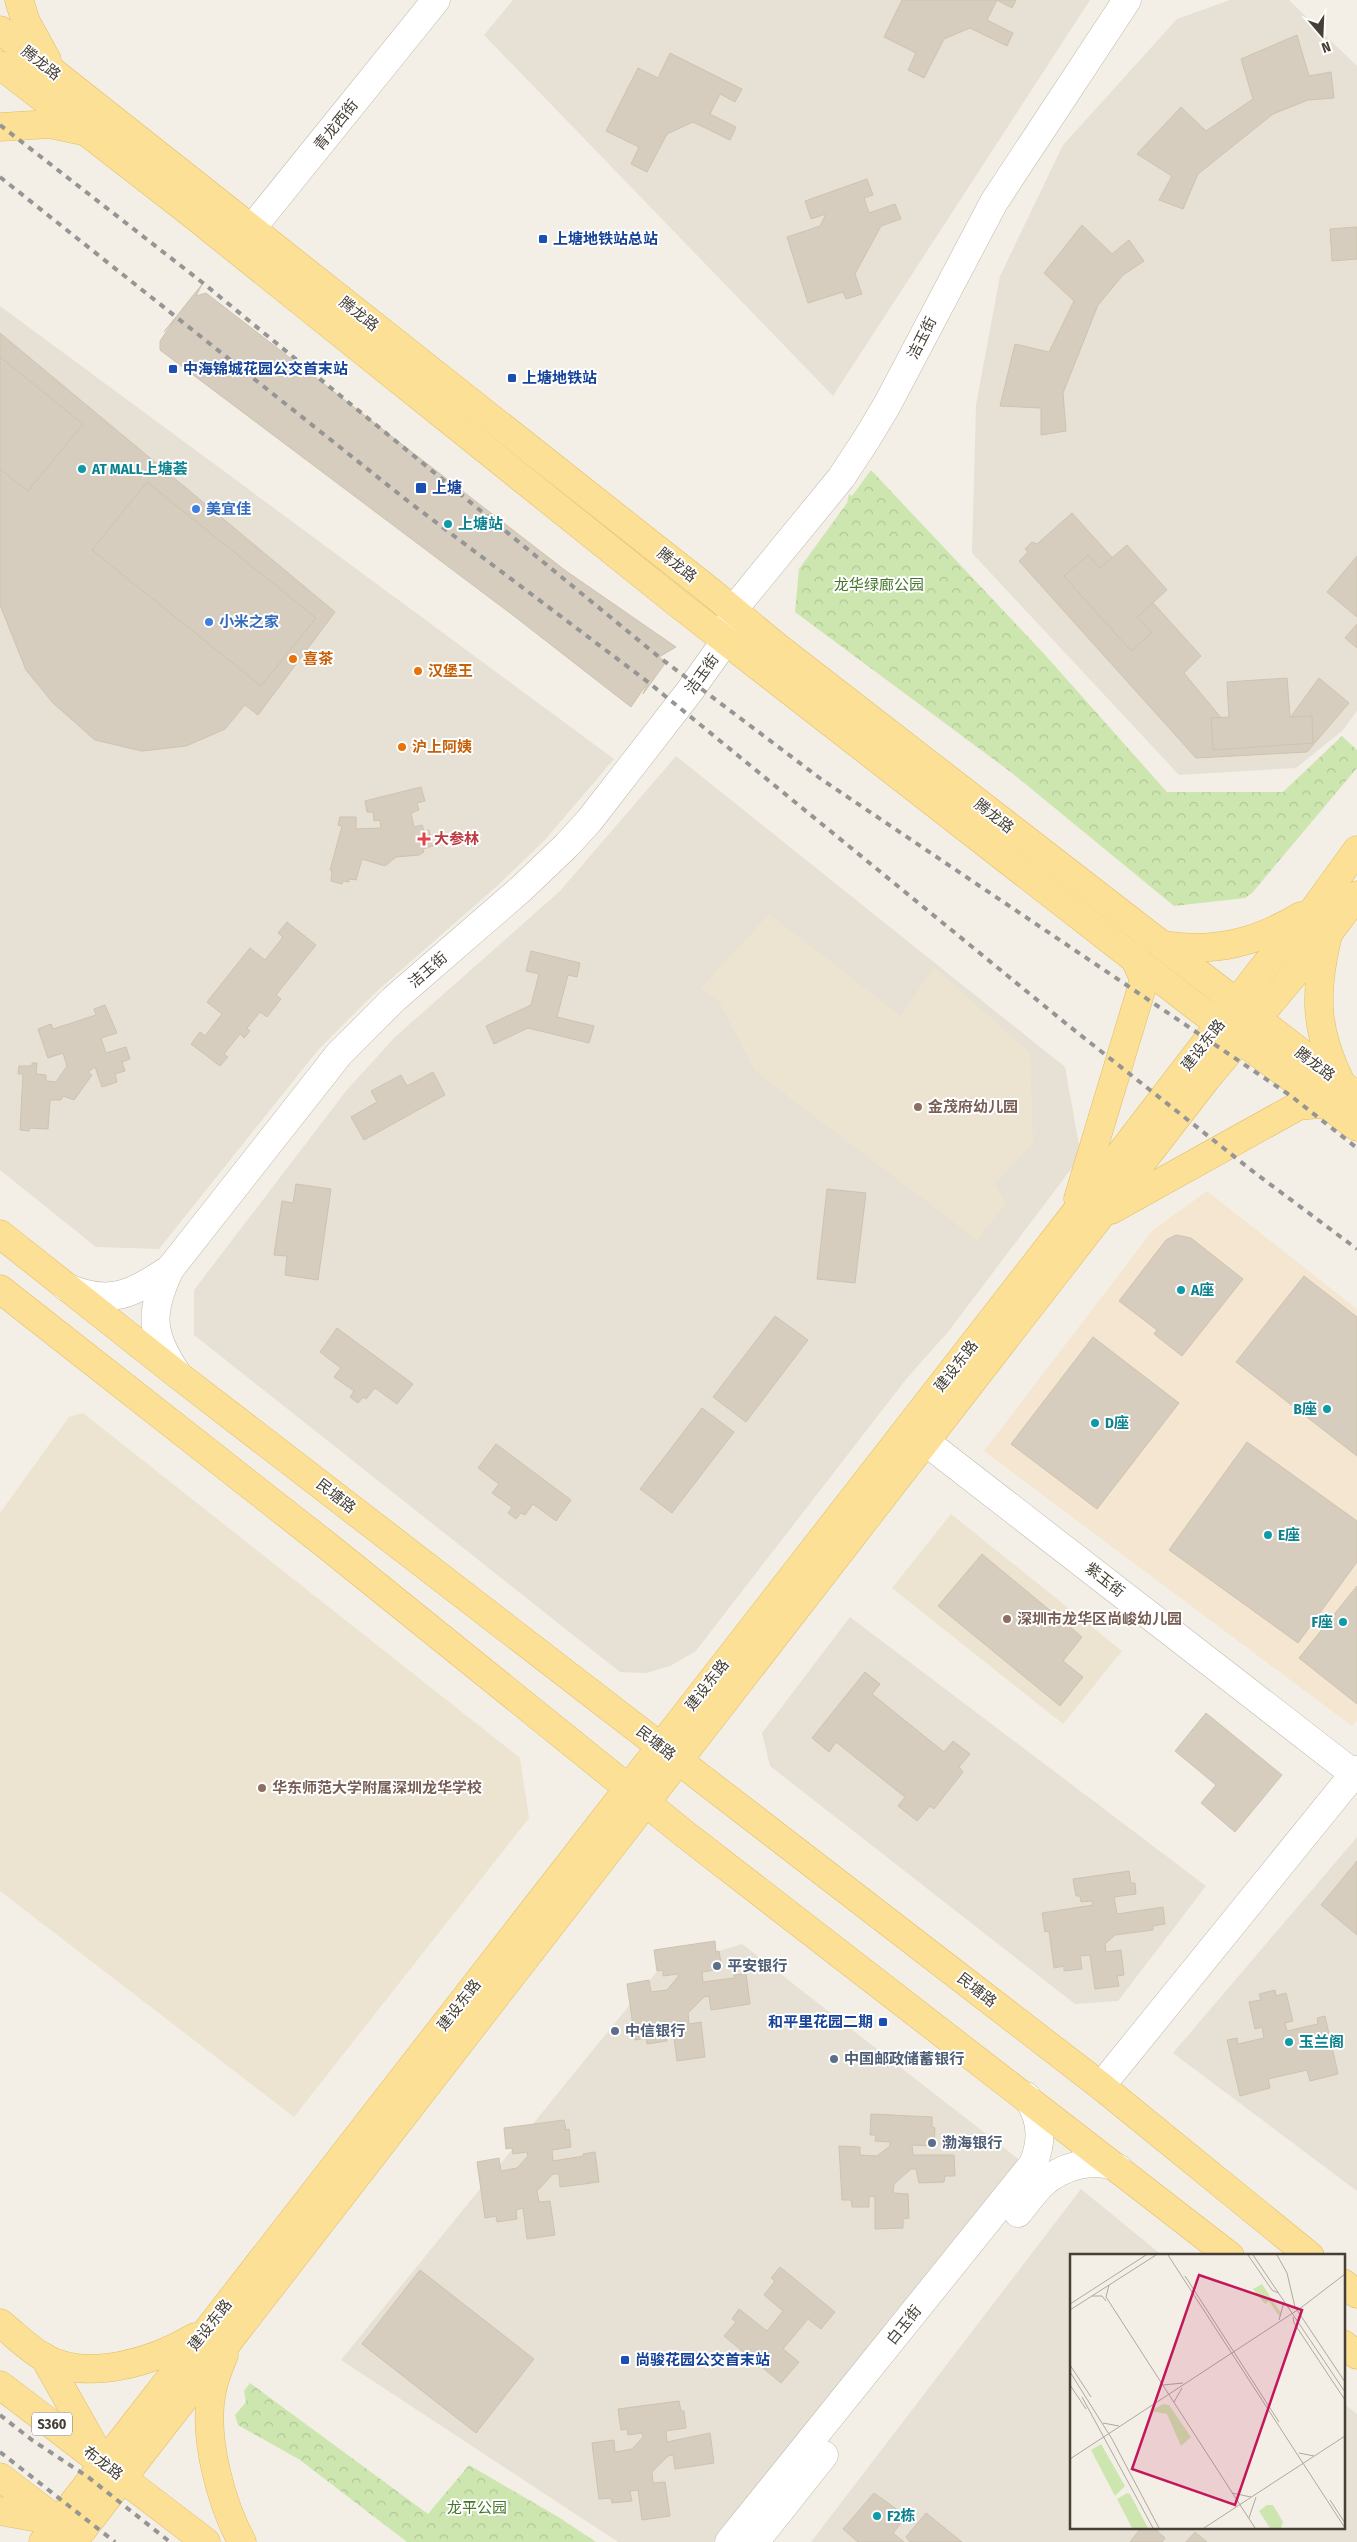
<svg xmlns="http://www.w3.org/2000/svg" width="1357" height="2542" font-family="'Fira Sans Condensed','Noto Sans SC',sans-serif">
  <style>
    .residential { fill: #e6e1d4 }
    .commercial { fill: #f4e6d1 }
    .education { fill: #ece4d0 }
    .park { fill: url(#park-crowns) }
    .building { fill: #d7cdbe; stroke: #cfc2af }
    .lines { fill: none; stroke-linecap: round; stroke-linejoin: round }
    .minor-casing { stroke: #c1b9ab; stroke-width: 29 }
    .major-casing { stroke: #e1bd65; stroke-width: 29 }
    .minor { stroke: #fff; stroke-width: 28 }
    .major { stroke: #fce095; stroke-width: 28 }
    .rail { stroke: #959595; stroke-width: 4; stroke-dasharray: 6 6; stroke-linecap: butt }
    .transit-dot { fill: #1a4fb4; stroke: #fff; stroke-width: 2 }
    .culture-dot { fill: #0f9aa8; stroke: #fff; stroke-width: 2 }
    .shop-dot { fill: #3f7fe0; stroke: #fff; stroke-width: 2 }
    .food-dot { fill: #e8710a; stroke: #fff; stroke-width: 2 }
    .health-dot { fill: #e0444e; stroke: #fff; stroke-width: 2 }
    .education-dot { fill: #8d6e63; stroke: #fff; stroke-width: 2 }
    .service-dot { fill: #5c6f8a; stroke: #fff; stroke-width: 2 }
    .labels { text-anchor: middle; dominant-baseline: central; stroke-width: 4; stroke-linejoin: round; paint-order: stroke }
    .shield { fill: #fff; stroke: #7d7972; stroke-width: 1 }
    .shield-label { font-size: 14px; font-weight: bold; fill: #453f35 }
    .street-label { font-size: 15px; fill: #453f35; stroke: #fff }
    .transit-label { font-size: 15px; font-weight: bold; fill: #164399; stroke: #fff; text-anchor: start }
    .culture-label { font-size: 15px; font-weight: bold; fill: #0d838f; stroke: #fff; text-anchor: start }
    .shop-label { font-size: 15px; font-weight: bold; fill: #366cbe; stroke: #fff; text-anchor: start }
    .park-label { font-size: 15px; fill: #46762a; stroke: #fff }
    .food-label { font-size: 15px; font-weight: bold; fill: #c56008; stroke: #fff; text-anchor: start }
    .health-label { font-size: 15px; font-weight: bold; fill: #be3a42; stroke: #fff; text-anchor: start }
    .education-label { font-size: 15px; font-weight: bold; fill: #785e54; stroke: #fff; text-anchor: start }
    .service-label { font-size: 15px; font-weight: bold; fill: #4e5e75; stroke: #fff; text-anchor: start }
    .inset-road { fill: none; stroke: #ada99f; stroke-width: 1 }
    .view { fill: #c2185b; fill-opacity: 0.15; stroke: #c2185b; stroke-width: 2.5 }
    .inset-edge { fill: none; stroke: #453f35; stroke-width: 2.5 }
  </style>
  <defs>
    <pattern id="park-crowns" width="20" height="18" patternUnits="userSpaceOnUse" patternTransform="scale(1.25)"><rect width="20" height="18" fill="#cde6af"/><path d="M2 6a3 3 0 1 1 6 0M12 15a3 3 0 1 1 6 0" fill="none" stroke="#b1c697"/></pattern>
  </defs>
  <rect width="100%" height="100%" fill="#f3efe6"/>
  <!-- residential -->
  <g class="residential">
    <path d="M513,0H1090L833,396L484,35Z"/>
    <path d="M1230,0H1289L1357,66V711L1342,731L1296,768L1179,775L972,553L976,405L1000,276L1063,145L1177,19Z"/>
    <path d="M0,306L614,759L544,841L497,886L376,992L318,1050L159,1249L96,1247L0,1170Z"/>
    <path d="M676,756L1065,1067L1081,1156L948,1332L907,1378L695,1652L670,1666L646,1673L620,1672L194,1335V1290L346,1091L395,1037L560,891Z"/>
    <path d="M850,1617L1206,1886L1118,2001L1075,2004L770,1766L762,1733Z"/>
    <path d="M1357,1837V2191L1173,2053Z"/>
    <path d="M742,1944L1030,2168L713,2542H618L341,2360L658,1970Z"/>
    <path d="M1081,2189L1163,2256H1071V2528H1343V2403L1357,2414V2542H811Z"/>
  </g>
  <!-- commercial -->
  <path class="commercial" d="M1207,1191L1357,1309V1720L1352,1726L984,1451L1153,1230Z"/>
  <!-- education -->
  <g class="education">
    <path d="M769,914L901,1016L934,967L1030,1053L1033,1143L995,1183L1006,1204L977,1240L756,1072L719,1002L701,988Z"/>
    <path d="M83,1413L520,1758L529,1818L294,2117L0,1891V1513L69,1417Z"/>
    <path d="M951,1514L1122,1651L1063,1724L892,1588Z"/>
  </g>
  <!-- park -->
  <g class="park">
    <path d="M871,470L1046,656L1167,792H1283L1342,736L1357,750V768L1252,893L1245,898L1174,906L1012,773L795,612L799,569L847,503L849,494L852,496Z"/>
    <path d="M250,2383L428,2514L469,2465L560,2518L596,2542H407L300,2460L238,2425L235,2415L246,2402L244,2391Z"/>
  </g>
  <!-- building -->
  <g class="building">
    <path d="M902,0H1016L1012,8L997,0L987,20L1013,33L1007,46L970,28L944,39L924,78L908,70L916,53L884,37Z"/>
    <path d="M1297,35L1309,76L1331,72L1334,98L1308,100L1273,114L1198,174L1183,209L1159,200L1172,176L1137,154L1181,107L1206,131L1253,99L1241,59Z"/>
    <path d="M670,53L742,89L735,102L720,94L710,114L736,127L730,140L693,122L667,134L647,172L631,164L639,147L606,131L638,68L658,78Z"/>
    <path d="M867,179L873,195L864,198L869,213L895,204L901,219L881,226L855,274L862,294L846,299L843,292L808,303L787,237L820,226L826,214L811,219L805,201Z"/>
    <path d="M1082,225L1112,254L1129,240L1144,261L1123,275L1098,305L1063,393L1066,431L1041,435V408L1000,406L1015,344L1049,352L1074,301L1044,273Z"/>
    <path d="M1357,227V259L1332,261L1330,229Z"/>
    <path d="M203,283L196,296L206,293L566,571L676,647L659,657L666,662L643,694L648,682L631,707L514,616L160,350V341L176,318L164,332Z"/>
    <path d="M0,333L335,612L258,715L245,705L225,729L186,746L142,751L95,740L53,703L26,670L0,605Z"/>
    <path d="M0,357L83,424L28,491L0,469Z"/>
    <path d="M147,482L316,618L261,686L92,550Z"/>
    <path d="M1072,513L1201,656L1184,673L1227,725L1284,726L1319,678L1349,703L1307,752L1196,758L1019,561L1028,552L1025,549L1032,542L1037,544Z"/>
    <path d="M1127,545L1167,590L1137,617L1152,633L1131,651L1064,576L1088,555L1100,568Z"/>
    <path d="M1357,556V617L1327,592Z"/>
    <path d="M1357,624V648L1345,638Z"/>
    <path d="M1287,678L1290,717L1312,716L1313,743L1213,750L1211,718L1229,717L1227,682Z"/>
    <path d="M421,787L425,801L417,803L419,810L411,813L414,827L422,825L424,831L429,830L433,846L423,849L424,852L419,855L396,857L385,866L362,859L356,880L349,879V882L343,881L342,884L331,881L332,871L330,870L342,826L338,825L340,817H356V829L381,828L380,820L374,821L373,812H367L365,801Z"/>
    <path d="M287,922L316,945L276,995L281,999L267,1017L260,1012L247,1028L250,1031L244,1038L240,1034L224,1054L228,1057L220,1066L191,1044L200,1032L205,1036L222,1014L207,1002L250,948L265,960L283,937L278,933Z"/>
    <path d="M531,951L580,963L577,977L568,975L557,1017L594,1026L589,1043L528,1028L494,1044L486,1026L531,1005L539,974L526,971Z"/>
    <path d="M105,1005L117,1033L101,1038L106,1053L126,1047L130,1059L122,1062L125,1071L115,1074L117,1082L102,1087L95,1067L88,1072L92,1075L74,1100L63,1096L61,1100H50L48,1129L29,1128V1131L20,1130L23,1074H18L19,1066H32V1063H37L36,1074L46,1075V1081L56,1082L67,1066L63,1053L48,1058L38,1029L51,1024L53,1029L96,1015L94,1009Z"/>
    <path d="M433,1072L445,1095L364,1140L351,1117L377,1102L371,1091L401,1075L407,1086Z"/>
    <path d="M296,1184L331,1189L318,1280L285,1275L287,1256L274,1255L282,1201L293,1203Z"/>
    <path d="M827,1189L866,1193L855,1283L817,1279Z"/>
    <path d="M1176,1235L1191,1238L1243,1279L1182,1356L1154,1334L1157,1330L1119,1301L1166,1240Z"/>
    <path d="M1304,1276L1357,1317V1456L1236,1362Z"/>
    <path d="M775,1316L808,1340L746,1422L713,1397Z"/>
    <path d="M337,1328L413,1384L397,1404L375,1388L366,1399L363,1397L358,1403L350,1397L354,1391L334,1377L341,1368L320,1352Z"/>
    <path d="M1093,1337L1179,1403L1097,1509L1011,1444Z"/>
    <path d="M702,1408L734,1432L672,1513L640,1489Z"/>
    <path d="M1247,1442L1357,1521V1562L1298,1643L1169,1550Z"/>
    <path d="M496,1444L571,1500L556,1521L533,1504L525,1515L521,1513L516,1519L508,1513L512,1507L492,1493L499,1484L478,1468Z"/>
    <path d="M982,1554L1082,1637L1063,1661L1083,1677L1060,1706L938,1606Z"/>
    <path d="M1357,1586V1704L1299,1658Z"/>
    <path d="M865,1672L880,1684L872,1694L944,1752L953,1741L970,1754L959,1767L963,1772L934,1809L930,1806L917,1821L898,1806L905,1797L836,1742L829,1752L812,1738Z"/>
    <path d="M1206,1713L1282,1775L1235,1832L1201,1803L1216,1785L1175,1751Z"/>
    <path d="M1357,1861V1935L1321,1905Z"/>
    <path d="M1129,1871L1131,1883H1135L1136,1894L1114,1897L1117,1914L1163,1907L1165,1924L1153,1926V1930L1115,1935L1105,1944L1106,1952L1121,1950L1124,1975L1117,1976L1119,1986L1095,1989L1090,1955L1080,1956L1082,1969L1064,1971V1966L1054,1968L1049,1931L1045,1932L1042,1913L1093,1905L1092,1901L1081,1902L1080,1896H1076L1073,1879Z"/>
    <path d="M715,1941L716,1952L719,1951L722,1969L702,1972L703,1982L734,1978V1975L746,1974L750,2004L711,2010L709,1996L704,1997L688,2013L689,2024L701,2022L705,2057L677,2061L673,2030L666,2031L667,2041L647,2044L646,2038L635,2040L627,1984L649,1980L651,1992L667,1990L678,1977V1974L663,1976V1970L657,1971L654,1950Z"/>
    <path d="M1275,1990L1276,1996L1286,1993L1293,2021L1285,2023L1287,2031L1318,2024L1317,2018L1325,2016L1338,2074L1310,2081L1307,2070L1268,2079L1270,2088L1240,2096L1227,2040L1237,2038L1238,2044L1264,2038L1262,2027L1255,2029L1249,2002L1261,2000L1259,1994Z"/>
    <path d="M871,2114L932,2117V2127L935,2128L934,2146L912,2145L913,2155H954L955,2176H945L944,2182L919,2183L916,2169H911L894,2184L893,2193L908,2194L909,2218L903,2219V2228L875,2229V2197L869,2196V2207H852L851,2200H842L839,2146L860,2147V2155L877,2156L890,2146V2142L875,2141L876,2135H870Z"/>
    <path d="M564,2120L566,2130L569,2129L571,2147L552,2150L553,2161L584,2156L583,2154L595,2152L599,2182L560,2187L559,2174H553L537,2191L539,2202L550,2201L555,2235L527,2239L523,2208L516,2210L517,2219L497,2222L496,2216L485,2218L477,2162L499,2158L501,2171L517,2168L528,2156L527,2152L513,2154L512,2148L506,2149L504,2128Z"/>
    <path d="M780,2267L835,2312L821,2329L808,2319L783,2349L799,2362L781,2383L724,2336L736,2322L732,2319L739,2309L767,2331L783,2311L764,2295L775,2281L771,2278Z"/>
    <path d="M420,2270L534,2359L476,2433L362,2344Z"/>
    <path d="M679,2401L681,2411H684L686,2428L666,2431L667,2442L710,2433L714,2463L675,2469L673,2455L668,2456L652,2472L653,2483L665,2482L670,2516L642,2520L638,2490L630,2491L632,2501L612,2503L611,2498L599,2499L592,2443L614,2440L615,2452L632,2449L643,2437L642,2433L628,2435L627,2429L621,2430L618,2409Z"/>
    <path d="M874,2493L902,2513L898,2519L902,2522L893,2533L904,2542H858L843,2529Z"/>
    <path d="M926,2513L962,2542H910L906,2537Z"/>
    <path d="M1141,2528H1158L1156,2530L1165,2538L1162,2542H1130Z"/>
    <path d="M1195,2532L1207,2542H1186Z"/>
  </g>
  <g class="lines">
    <!-- minor casing -->
    <g class="minor-casing">
      <g id="minor">
        <path d="M236,248L436,0"/>
        <path d="M66,1287C110,1307 133,1293 170,1269"/>
        <path d="M178,1375C150,1334 149,1313 170,1269L339,1054L394,999L522,888L567,845L589,821L689,692L726,640L733,610L841,478L866,440L887,405L994,202L1127,0"/>
        <path d="M926,1442L1354,1774"/>
        <path d="M1101,2086L1357,1770"/>
        <path d="M1018,2213C1026,2204 1033,2193 1041,2185C1060,2167 1094,2156 1118,2168"/>
        <path d="M729,2542L1033,2164C1043,2141 1042,2117 1026,2096"/>
        <path d="M755,2542L824,2455"/>
      </g>
    </g>
    <!-- major casing -->
    <g class="major-casing">
      <g id="major">
        <path d="M19,0L26,22L47,60"/>
        <path d="M0,30L711,592L776,646L1357,1096"/>
        <path d="M0,65L187,210L681,606L1195,1006L1357,1127"/>
        <path d="M0,127L50,124L83,131"/>
        <path d="M1327,939C1314,994 1315,1031 1341,1083"/>
        <path d="M1163,945C1214,953 1256,943 1301,916"/>
        <path d="M1078,1199L1142,987L1143,977L1134,957"/>
        <path d="M1111,1210L1298,1106L1318,1104L1330,1106"/>
        <path d="M0,1234L178,1375L1101,2086L1310,2256"/>
        <path d="M0,1289L330,1548L686,1835L1230,2256"/>
        <path d="M1343,2283L1357,2294"/>
        <path d="M0,2323C14,2334 28,2348 43,2357C87,2383 155,2361 195,2337"/>
        <path d="M1343,2344L1357,2355"/>
        <path d="M224,2355C218,2369 213,2382 211,2396C204,2440 221,2503 242,2542"/>
        <path d="M44,2357L98,2453"/>
        <path d="M0,2385L206,2542"/>
        <path d="M0,2477L72,2532"/>
        <path d="M0,2511L55,2521"/>
        <path d="M43,2542L1072,1217L1262,969L1315,908L1357,850"/>
        <path d="M73,2542L1207,1078L1328,934L1357,895"/>
      </g>
    </g>
    <!-- minor -->
    <use href="#minor" class="minor"/>
    <!-- major -->
    <use href="#major" class="major"/>
    <!-- rail -->
    <g class="rail">
      <path d="M0,125L203,283L659,657L821,779L1291,1096L1357,1148"/>
      <path d="M0,177L409,502L648,682L1069,1026L1255,1173L1357,1249"/>
      <path d="M0,2415L32,2440L88,2477L170,2542"/>
      <path d="M0,2452L115,2542"/>
    </g>
  </g>
  <!-- markers -->
  <g class="transit-dot">
    <rect x="538" y="234" width="10" height="10" rx="2.5"/>
    <rect x="168" y="364" width="10" height="10" rx="2.5"/>
    <rect x="507" y="373" width="10" height="10" rx="2.5"/>
    <rect x="415" y="482" width="12" height="12" rx="2.5"/>
    <rect x="878" y="2017" width="10" height="10" rx="2.5"/>
    <rect x="620" y="2355" width="10" height="10" rx="2.5"/>
  </g>
  <g class="culture-dot">
    <circle cx="82" cy="469" r="5"/>
    <circle cx="448" cy="524" r="5"/>
    <circle cx="1181" cy="1290" r="5"/>
    <circle cx="1327" cy="1409" r="5"/>
    <circle cx="1095" cy="1423" r="5"/>
    <circle cx="1268" cy="1535" r="5"/>
    <circle cx="1343" cy="1622" r="5"/>
    <circle cx="1289" cy="2042" r="5"/>
    <circle cx="877" cy="2516" r="5"/>
  </g>
  <g class="shop-dot">
    <circle cx="196" cy="509" r="5"/>
    <circle cx="209" cy="622" r="5"/>
  </g>
  <g class="food-dot">
    <circle cx="293" cy="659" r="5"/>
    <circle cx="418" cy="671" r="5"/>
    <circle cx="402" cy="747" r="5"/>
  </g>
  <path class="health-dot" d="M421.5 831.5h5v5h5v5h-5v5h-5v-5h-5v-5h5z"/>
  <g class="education-dot">
    <circle cx="918" cy="1107" r="5"/>
    <circle cx="1007" cy="1619" r="5"/>
    <circle cx="262" cy="1788" r="5"/>
  </g>
  <g class="service-dot">
    <circle cx="717" cy="1966" r="5"/>
    <circle cx="615" cy="2031" r="5"/>
    <circle cx="834" cy="2059" r="5"/>
    <circle cx="932" cy="2143" r="5"/>
  </g>
  <g class="labels">
    <!-- shield labels -->
    <rect class="shield" x="32" y="2412.5" width="40" height="23" rx="4"/>
    <g class="shield-label">
      <text x="52" y="2424">S360</text>
    </g>
    <!-- street labels -->
    <g class="street-label">
      <text transform="translate(41 63) rotate(38)">腾龙路</text>
      <text transform="translate(336 125) rotate(-51)">青龙西街</text>
      <text transform="translate(359 314) rotate(38)">腾龙路</text>
      <text transform="translate(922 338) rotate(-63)">洁玉街</text>
      <text transform="translate(677 565) rotate(38)">腾龙路</text>
      <text transform="translate(702 674) rotate(-54)">洁玉街</text>
      <text transform="translate(994 816) rotate(38)">腾龙路</text>
      <text transform="translate(428 970) rotate(-41)">洁玉街</text>
      <text transform="translate(1203 1045) rotate(-52)">建设东路</text>
      <text transform="translate(1315 1064) rotate(37)">腾龙路</text>
      <text transform="translate(956 1366) rotate(-52)">建设东路</text>
      <text transform="translate(336 1496) rotate(38)">民塘路</text>
      <text transform="translate(1105 1580) rotate(38)">紫玉街</text>
      <text transform="translate(707 1685) rotate(-52)">建设东路</text>
      <text transform="translate(656 1743) rotate(38)">民塘路</text>
      <text transform="translate(977 1990) rotate(38)">民塘路</text>
      <text transform="translate(459 2005) rotate(-52)">建设东路</text>
      <text transform="translate(210 2325) rotate(-52)">建设东路</text>
      <text transform="translate(904 2325) rotate(-51)">白玉街</text>
      <text transform="translate(103 2463) rotate(37)">布龙路</text>
    </g>
    <!-- transit labels -->
    <g class="transit-label">
      <text x="553" y="239">上塘地铁站总站</text>
      <text x="183" y="369">中海锦城花园公交首末站</text>
      <text x="522" y="378">上塘地铁站</text>
      <text x="432" y="488">上塘</text>
      <text x="873" y="2022" text-anchor="end">和平里花园二期</text>
      <text x="635" y="2360">尚骏花园公交首末站</text>
    </g>
    <!-- culture labels -->
    <g class="culture-label">
      <text x="92" y="469">AT MALL上塘荟</text>
      <text x="458" y="524">上塘站</text>
      <text x="1191" y="1290">A座</text>
      <text x="1317" y="1409" text-anchor="end">B座</text>
      <text x="1105" y="1423">D座</text>
      <text x="1278" y="1535">E座</text>
      <text x="1333" y="1622" text-anchor="end">F座</text>
      <text x="1299" y="2042">玉兰阁</text>
      <text x="887" y="2516">F2栋</text>
    </g>
    <!-- shop labels -->
    <g class="shop-label">
      <text x="206" y="509">美宜佳</text>
      <text x="219" y="622">小米之家</text>
    </g>
    <!-- park labels -->
    <g class="park-label">
      <text x="879" y="585">龙华绿廊公园</text>
      <text x="477" y="2508">龙平公园</text>
    </g>
    <!-- food labels -->
    <g class="food-label">
      <text x="303" y="659">喜茶</text>
      <text x="428" y="671">汉堡王</text>
      <text x="412" y="747">沪上阿姨</text>
    </g>
    <!-- health labels -->
    <g class="health-label">
      <text x="434" y="839">大参林</text>
    </g>
    <!-- education labels -->
    <g class="education-label">
      <text x="928" y="1107">金茂府幼儿园</text>
      <text x="1017" y="1619">深圳市龙华区尚峻幼儿园</text>
      <text x="272" y="1788">华东师范大学附属深圳龙华学校</text>
    </g>
    <!-- service labels -->
    <g class="service-label">
      <text x="727" y="1966">平安银行</text>
      <text x="625" y="2031">中信银行</text>
      <text x="844" y="2059">中国邮政储蓄银行</text>
      <text x="942" y="2143">渤海银行</text>
    </g>
  </g>
  <!-- overview -->
  <g transform="translate(1070 2254)">
    <rect width="275" height="275" fill="#f3efe6"/>
    <path d="M192,30L211,59L209,62L199,47L195,50L183,35ZM93,150L99,151L121,183L111,192L97,160L81,157ZM31,190L55,232L45,242L21,196ZM57,239L60,240L78,274H62L47,245Z" fill="#cde6af"/>
    <path d="M197,251H203L213,268L211,274H200L189,257Z" fill="#cde6af"/>
    <path class="inset-road" d="M98,1L275,274M178,1L202,36L208,39M183,1L275,138M207,1L217,19L225,53L275,128M115,22L209,168M39,31L36,43L185,274M22,42H32L36,47M0,50L76,1M0,56L86,1M223,63L224,69L275,146M209,66L214,48M0,111L21,143M0,118L42,185L89,274M0,131L16,155M93,131L113,129M12,143L83,274M104,148L112,134M33,169L49,172M229,199L244,202M0,205L232,53L275,20M162,239L181,243M260,246L275,269M179,264L186,243M134,274L275,182"/>
    <path class="view" d="M129,21L232,56L165,251L62,215Z"/>
    <rect width="275" height="275" class="inset-edge"/>
  </g>
  <!-- north arrow -->
  <g transform="translate(1322 35) rotate(161)" stroke="#ffffff" stroke-width="4" paint-order="stroke">
  <path d="M0-4L9 19L0 12L-9 19Z" fill="#453f35"/>
  <text y="-8" font-size="14" font-weight="bold" text-anchor="middle" fill="#453f35">N</text>
  </g>
</svg>
